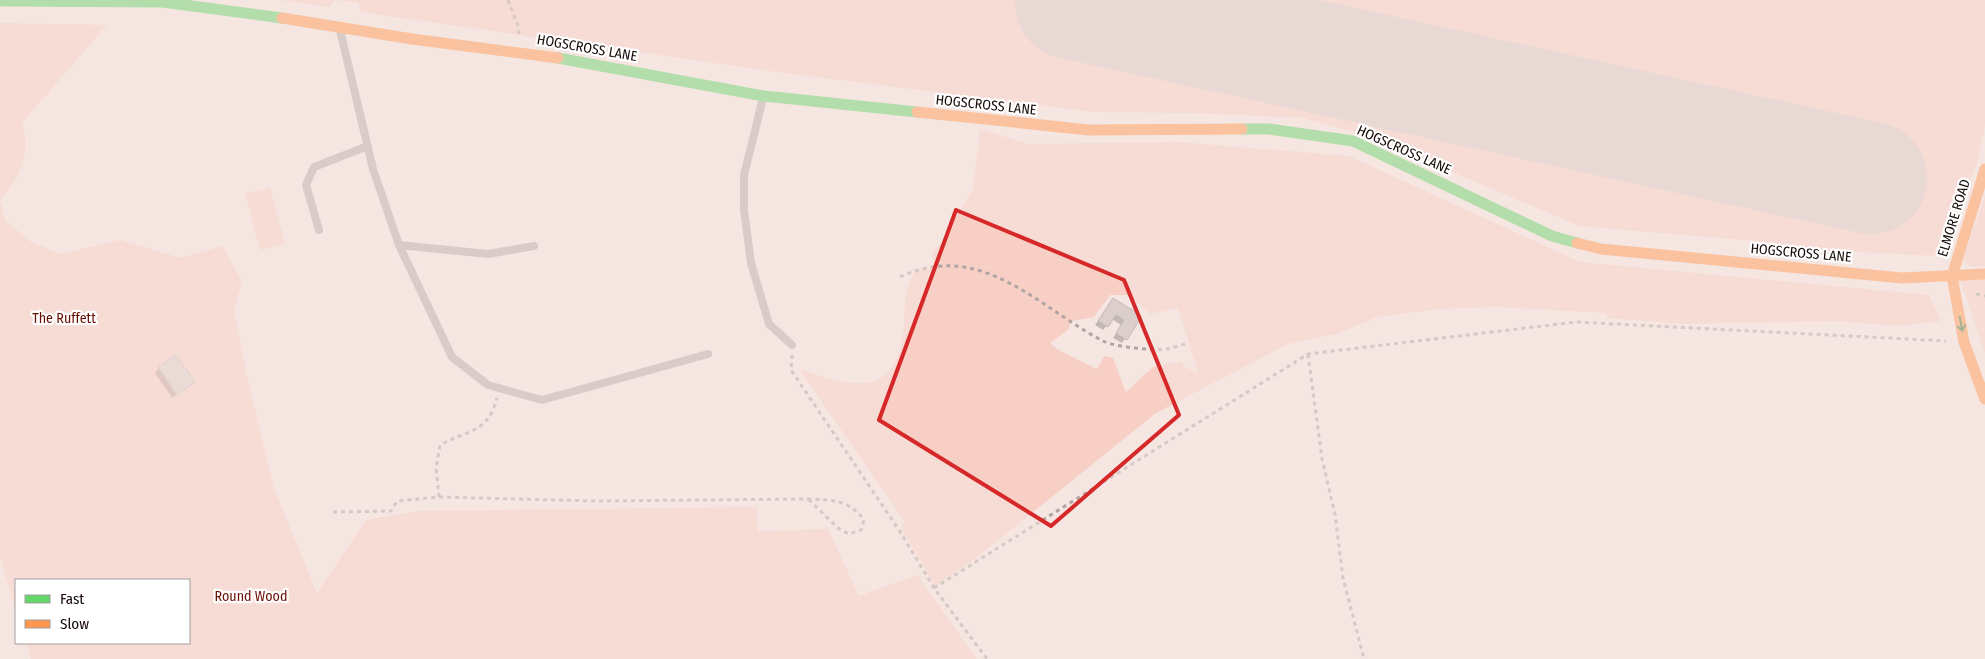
<svg xmlns="http://www.w3.org/2000/svg" width="1985" height="659" font-family="'Fira Sans Condensed',sans-serif">
  <style>
    .green { fill: #f8cfc5; fill-rule: evenodd }
    .shadow { fill: #0003 }
    .lines { fill: none; stroke-linecap: round; stroke-linejoin: round }
    .runway { stroke: #d8cac6; stroke-width: 112 }
    .building { fill: #dccfcb; stroke: #c6b8b5 }
    .path { stroke: #b0a5a3; stroke-width: 3; stroke-dasharray: 4 4; stroke-linecap: butt }
    .lane { stroke: #b7aaa6; stroke-width: 8 }
    .fast { stroke: #63d668; stroke-width: 11 }
    .slow { stroke: #ff974d; stroke-width: 11 }
    .oneway { stroke: #417b3d }
    .marked { fill: none; stroke: #d62828; stroke-width: 4; stroke-linejoin: round }
    .labels { text-anchor: middle; dominant-baseline: central; stroke-width: 4.5; stroke-linejoin: round; paint-order: stroke }
    .street-label { font-size: 14px; fill: #170b09; stroke: #fff }
    .park-label { font-size: 14px; fill: #691101; stroke: #fff }
  </style>
  <rect width="100%" height="100%" fill="#f6e6e2"/>
  <!-- green -->
  <g class="green">
    <path d="M279,0H1985V125L1977,164L1938,256L1791,249L1778,243L1579,226L1368,136L1302,118L1194,113L1093,112L769,71L361,12L358,3L335,0L330,7Z"/>
    <path d="M0,23L107,25L22,123C32,155 20,176 0,200L6,221L31,242L61,254L120,240L181,258L223,246L242,282L234,309L247,377L275,491L317,593L366,520L420,511L757,507L758,531L828,529L859,596L917,575L977,659H31L26,643H189V580H16V611L0,558ZM176,355L195,382L177,395L158,368Z"/>
    <path d="M980,129L1028,144L1179,142L1349,156L1580,262L1929,295L1941,321L1897,326L1835,321L1687,324L1608,318L1606,313L1496,307L1439,309L1377,317L1336,334L1288,344L1156,413L976,558L935,586L901,528L905,522L799,369C854,388 898,400 904,325C906,304 903,288 916,270L935,267L932,252L948,237L955,218L973,189ZM1110,295H1129L1150,314L1178,308L1198,372L1186,368L1181,361L1153,367L1126,392L1113,358L1104,356L1097,369L1057,349L1050,343L1068,330L1072,321L1094,317Z"/>
    <path d="M270,188L285,244L260,250L245,194Z"/>
    <path d="M1985,195V266L1972,267L1963,260Z"/>
    <path d="M1960,279L1985,280V354Z"/>
  </g>
  <!-- shadow -->
  <g class="shadow">
    <path d="M1113,300L1140,316L1122,343L1113,338L1121,325L1112,319L1103,330L1095,325Z"/>
    <path d="M159,368L194,382L172,398L155,373Z"/>
  </g>
  <g class="lines">
    <!-- runway -->
    <path class="runway" d="M1071,3L1871,178"/>
  </g>
  <!-- building -->
  <g class="building">
    <path d="M1113,298L1142,316L1127,340L1116,333L1124,320L1116,315L1108,327L1098,321Z"/>
    <path d="M176,355L195,382L177,395L158,367Z"/>
  </g>
  <g class="lines">
    <!-- path -->
    <g class="path">
      <path d="M508,0L519,28V34"/>
      <path d="M900,277C981,239 1038,307 1103,341C1114,347 1155,351 1167,349C1173,348 1180,345 1186,344"/>
      <path d="M1976,294L1985,296"/>
      <path d="M1308,354L1322,459L1335,514L1343,578L1364,659"/>
      <path d="M792,355L791,370L899,530L934,588L987,659"/>
      <path d="M439,497L436,468L440,445C469,429 487,434 497,398"/>
      <path d="M333,512L391,511L397,501L439,497L596,501L808,499C832,500 848,499 864,520L861,530L849,534L839,529L808,499"/>
      <path d="M934,588L1308,354L1576,322L1946,341"/>
    </g>
    <!-- lane -->
    <g class="lane">
      <path d="M340,30L373,169L399,245L488,254L534,246"/>
      <path d="M763,98L744,175V210L751,263L769,324L792,345"/>
      <path d="M319,230L306,185L314,167L368,146"/>
      <path d="M399,245L452,357L488,385L542,400L708,354"/>
    </g>
    <!-- fast -->
    <g class="fast">
      <path d="M0,1L162,2L282,18"/>
      <path d="M558,58L764,96L917,112"/>
      <path d="M1242,129H1269L1353,141L1552,236L1577,243"/>
    </g>
    <!-- slow -->
    <g class="slow">
      <path d="M282,18L412,39L558,58"/>
      <path d="M917,112L1089,130L1242,129"/>
      <path d="M1985,169L1952,276L1964,342L1985,399"/>
      <path d="M1577,243L1601,249L1902,278L1985,274"/>
    </g>
  </g>
  <!-- one-way arrows -->
  <defs><path id="oneway-shaft" d="M-6 0H5M1.5-3L5.5 0L1.5 3" fill="none" stroke-width="1.6" stroke-linecap="round" stroke-linejoin="round" transform="scale(1.25)"/></defs>
  <use class="oneway" href="#oneway-shaft" transform="translate(1961 324) rotate(80)"/>
  <!-- marked area -->
  <path d="M0 0H1985V659H0ZM956,210L1124,280L1179,415L1051,526L879,420Z" fill="#f6e6e2" fill-opacity=".55" fill-rule="evenodd"/>
  <path class="marked" d="M956,210L1124,280L1179,415L1051,526L879,420Z"/>
  <g class="labels">
    <!-- street labels -->
    <g class="street-label">
      <text transform="translate(587 48) rotate(10)">HOGSCROSS LANE</text>
      <text transform="translate(986 105) rotate(6)">HOGSCROSS LANE</text>
      <text transform="translate(1404 150) rotate(24)">HOGSCROSS LANE</text>
      <text transform="translate(1954 218) rotate(-73)">ELMORE ROAD</text>
      <text transform="translate(1801 253) rotate(5)">HOGSCROSS LANE</text>
    </g>
    <!-- park labels -->
    <g class="park-label">
      <text x="64" y="318">The Ruffett</text>
      <text x="251" y="596">Round Wood</text>
    </g>
  </g>
  <!-- legend -->
  <rect x="15" y="579" width="175" height="65" fill="#ffffff" stroke="#a29d9d"/>
  <rect x="25" y="595" width="25" height="8" fill="#63d668" stroke="#a29d9d"/>
  <text x="60" y="604" font-size="15" fill="#170b09">Fast</text>
  <rect x="25" y="620" width="25" height="8" fill="#ff974d" stroke="#a29d9d"/>
  <text x="60" y="629" font-size="15" fill="#170b09">Slow</text>
</svg>
